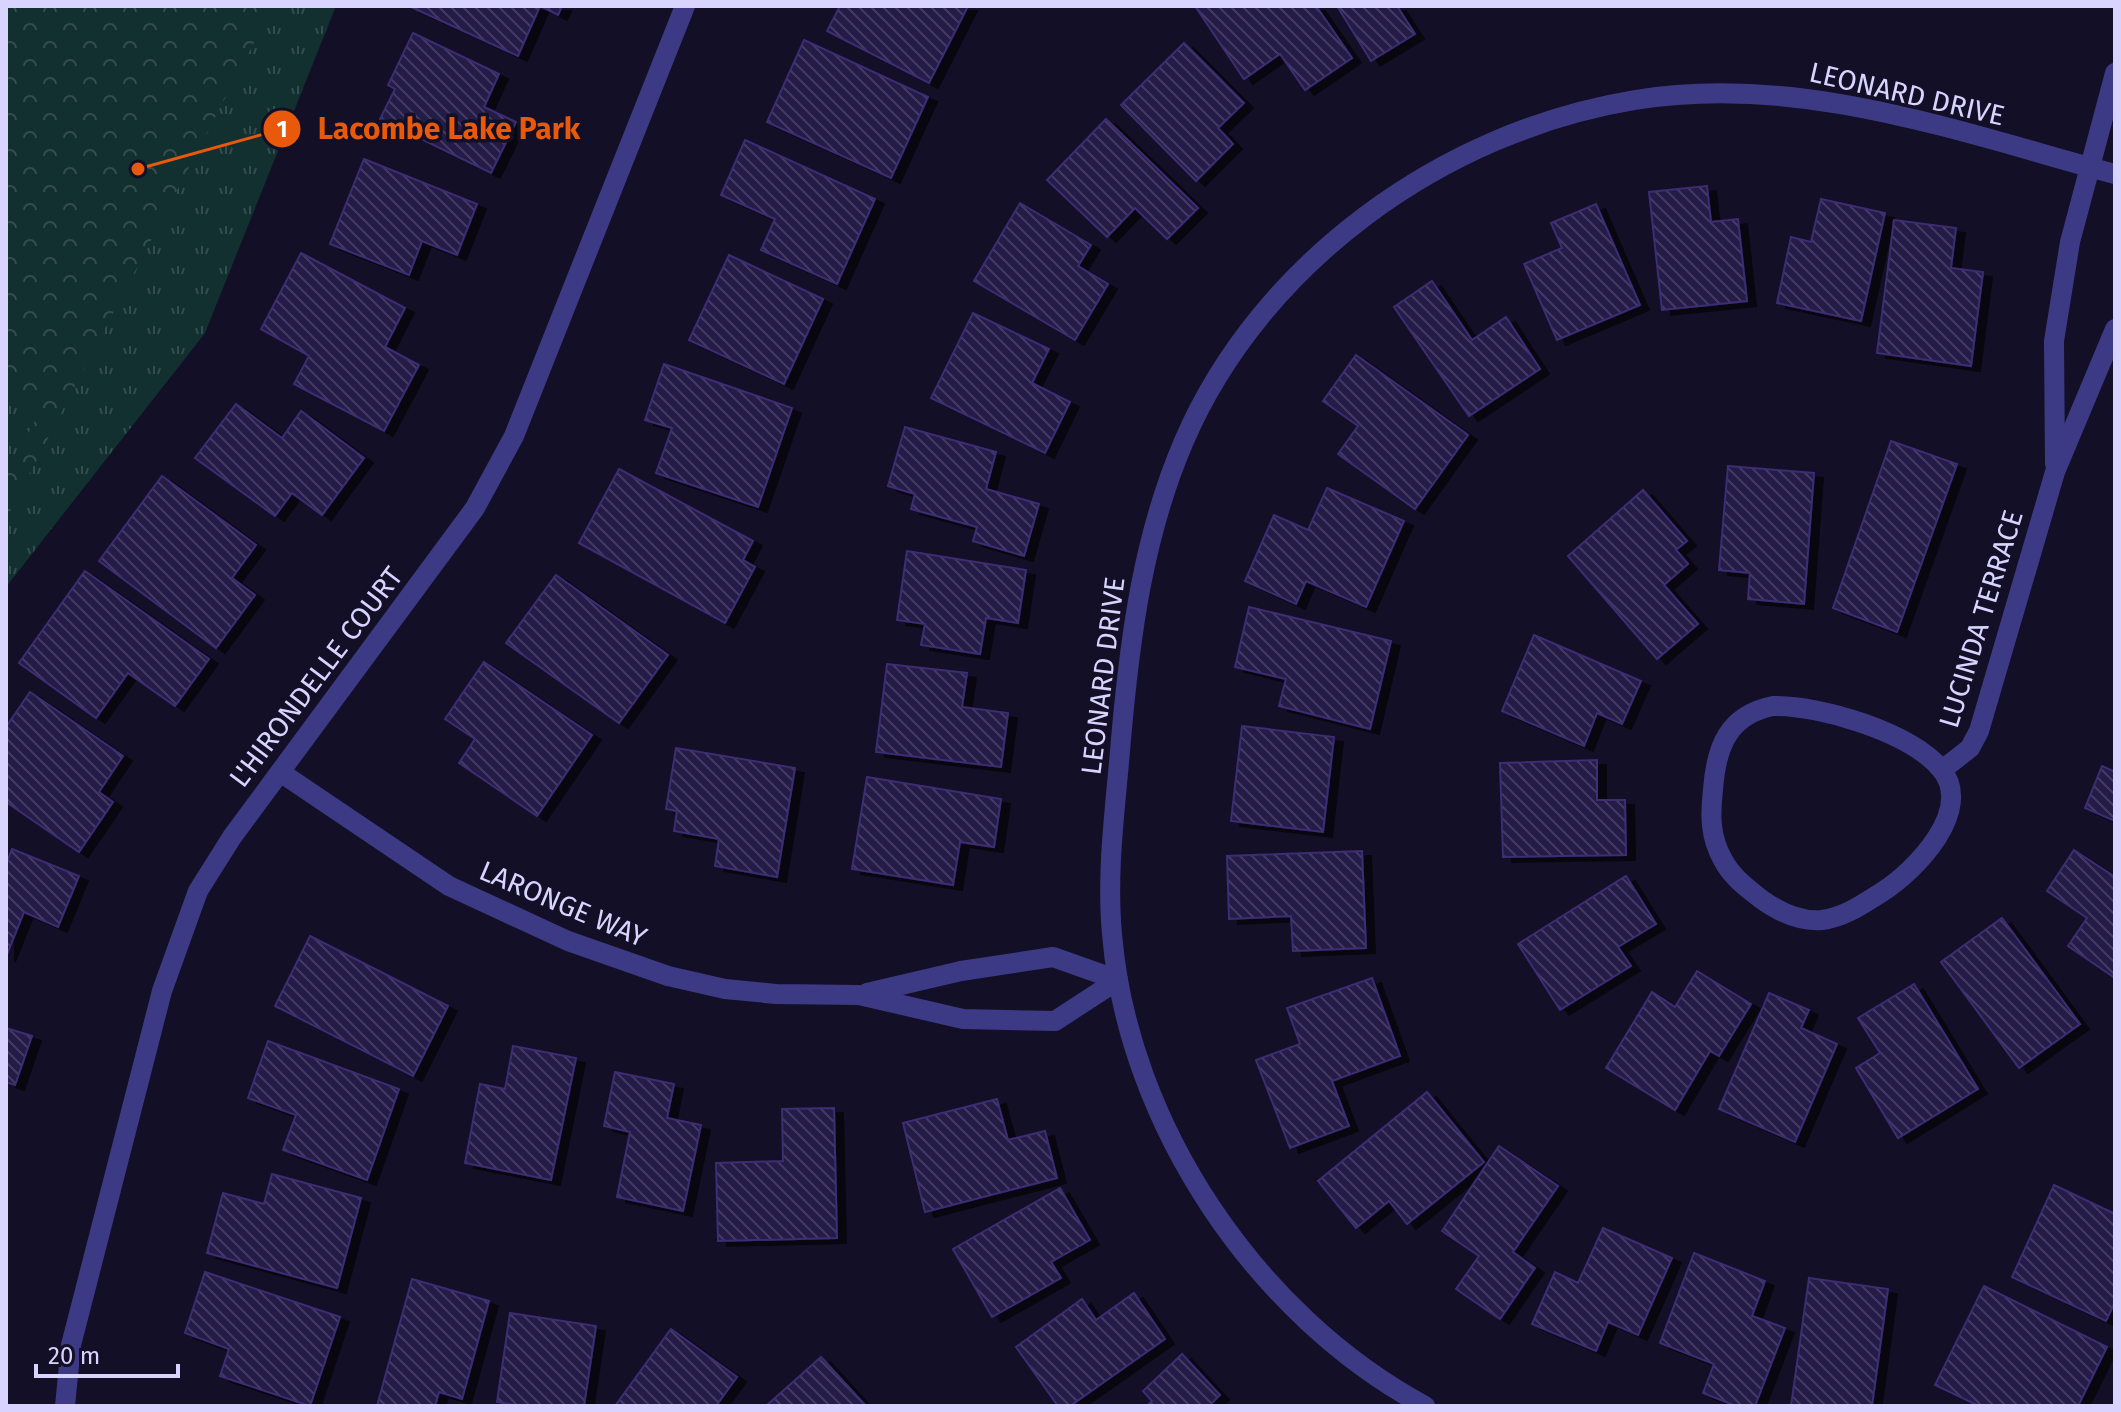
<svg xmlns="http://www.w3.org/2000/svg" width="2121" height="1412" font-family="'Fira Sans',sans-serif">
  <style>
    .grass { fill: url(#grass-tufts) }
    .forest { fill: url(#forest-crowns) }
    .building { fill: url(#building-back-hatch); stroke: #3b2d73; stroke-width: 2; filter: url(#shadow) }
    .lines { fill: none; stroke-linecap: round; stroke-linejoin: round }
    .minor { stroke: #3d3a85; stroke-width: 20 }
    .labels { text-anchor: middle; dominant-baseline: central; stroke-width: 7; stroke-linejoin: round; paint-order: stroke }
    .street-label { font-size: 28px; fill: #d9d4ff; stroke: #130f26 }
    .leader { fill: none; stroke: #e8590c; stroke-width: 3 }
    .callout-dot { fill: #e8590c; stroke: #130f26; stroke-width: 3 }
    .mark-label { font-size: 24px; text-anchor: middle; font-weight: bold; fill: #fff }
    .callout-label { font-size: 30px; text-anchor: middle; font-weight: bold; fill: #e8590c; stroke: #130f26; stroke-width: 7; stroke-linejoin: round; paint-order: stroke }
  </style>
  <defs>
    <pattern id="grass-tufts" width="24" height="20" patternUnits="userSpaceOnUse" patternTransform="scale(2)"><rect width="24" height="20" fill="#12302f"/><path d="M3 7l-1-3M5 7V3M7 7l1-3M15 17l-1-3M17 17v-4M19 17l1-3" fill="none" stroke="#344d4e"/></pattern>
    <pattern id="forest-crowns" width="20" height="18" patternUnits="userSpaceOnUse" patternTransform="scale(2)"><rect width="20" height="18" fill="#12302f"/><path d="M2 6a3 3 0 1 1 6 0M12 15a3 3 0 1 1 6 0" fill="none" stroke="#344d4e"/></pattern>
    <pattern id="building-back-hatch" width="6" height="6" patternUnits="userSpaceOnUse" patternTransform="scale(2)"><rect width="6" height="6" fill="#241b47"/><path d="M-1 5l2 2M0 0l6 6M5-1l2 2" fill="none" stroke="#433b63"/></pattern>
    <filter id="shadow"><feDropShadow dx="9" dy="5" stdDeviation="0" flood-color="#0009"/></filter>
  </defs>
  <rect width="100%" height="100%" fill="#130f26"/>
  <!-- grass -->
  <path class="grass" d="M6,6H336L205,333L6,587Z"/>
  <!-- forest -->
  <path class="forest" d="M6,6H273L6,519V474L43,406L6,380Z"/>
  <!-- building -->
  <g class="building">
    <path d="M409,6H562L558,15L540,6L518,56Z"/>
    <path d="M840,6H968L929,83L827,31Z"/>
    <path d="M1195,6H1316L1352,58L1305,90L1280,54L1244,79Z"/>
    <path d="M1337,6H1397L1415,34L1371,61Z"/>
    <path d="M413,33L499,74L484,107L516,122L491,173L380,119L395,89L388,85Z"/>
    <path d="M804,40L928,97L891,178L767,122Z"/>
    <path d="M1184,43L1244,103L1218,128L1233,144L1196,181L1121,105Z"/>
    <path d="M1106,119L1198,208L1167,239L1135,208L1107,237L1047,180Z"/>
    <path d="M745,140L875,199L837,284L761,250L775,219L721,195Z"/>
    <path d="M364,159L477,204L457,255L422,241L409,275L330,244Z"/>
    <path d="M1707,186L1711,222L1738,219L1747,301L1662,310L1649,192Z"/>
    <path d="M1821,199L1885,213L1861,321L1777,303L1791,237L1811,242Z"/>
    <path d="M1020,203L1091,245L1078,266L1108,284L1075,340L974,281Z"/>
    <path d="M1596,204L1640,305L1557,340L1524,264L1562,248L1551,223Z"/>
    <path d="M1894,220L1956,228L1951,268L1983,272L1971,366L1877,353Z"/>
    <path d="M301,253L405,308L385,347L419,365L384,431L294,384L309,356L261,329Z"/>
    <path d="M729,255L823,299L784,384L689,340Z"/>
    <path d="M1432,281L1472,340L1506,317L1540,369L1469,416L1394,307Z"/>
    <path d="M973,313L1049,349L1032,383L1070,402L1045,453L931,398Z"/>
    <path d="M1356,355L1468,435L1415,509L1338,454L1358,426L1323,401Z"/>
    <path d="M664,364L792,408L758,507L656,473L672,428L645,420Z"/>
    <path d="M236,404L282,438L301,411L364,458L322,515L292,493L275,516L195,458Z"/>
    <path d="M905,427L996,452L986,489L1039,504L1024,556L973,541L977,527L911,509L915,494L888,486Z"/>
    <path d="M1891,441L1957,464L1897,632L1833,608Z"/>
    <path d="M1728,466L1814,473L1804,604L1748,599L1750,573L1719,570Z"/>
    <path d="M619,469L753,541L743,560L755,567L725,623L579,543Z"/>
    <path d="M162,476L256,545L232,578L255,595L216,648L99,561Z"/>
    <path d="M1327,488L1404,521L1366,607L1306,581L1296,604L1245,581L1274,515L1308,530Z"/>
    <path d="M1643,490L1687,541L1676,550L1688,564L1664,585L1698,624L1657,659L1568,556Z"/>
    <path d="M907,551L1026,570L1018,623L986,618L980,654L921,645L925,624L897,620Z"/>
    <path d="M85,571L209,659L175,706L128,673L96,718L19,663Z"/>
    <path d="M556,575L668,655L619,723L506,643Z"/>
    <path d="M1249,607L1391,641L1370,729L1279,706L1286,679L1235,667Z"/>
    <path d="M1534,635L1641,681L1622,724L1597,713L1584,746L1502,711Z"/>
    <path d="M484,662L592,735L537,816L459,763L475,739L445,719Z"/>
    <path d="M887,664L967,673L962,707L1008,713L1001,767L876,752Z"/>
    <path d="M30,692L123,756L99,792L113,802L79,852L6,802V727Z"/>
    <path d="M1242,726L1334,737L1323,832L1231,821Z"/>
    <path d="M676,748L795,768L777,877L715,866L719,839L674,831L677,811L666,809Z"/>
    <path d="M1597,760V800H1625L1626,855L1503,857L1500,763Z"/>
    <path d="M2102,766L2115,772V821L2085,808Z"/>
    <path d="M867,777L1001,799L994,847L960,842L953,885L852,869Z"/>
    <path d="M12,849L79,876L58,927L24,912L6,957V864Z"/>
    <path d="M2074,850L2115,877V978L2068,946L2087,918L2047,891Z"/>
    <path d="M1362,851L1366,948L1293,951L1291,916L1229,919L1227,856Z"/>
    <path d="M1626,876L1656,924L1618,947L1631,966L1560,1010L1518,944Z"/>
    <path d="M2002,918L2080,1024L2019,1068L1941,962Z"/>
    <path d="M310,936L448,1006L413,1076L275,1006Z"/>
    <path d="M1697,971L1751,1004L1719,1056L1710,1051L1675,1110L1606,1068L1652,992L1675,1007Z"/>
    <path d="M1372,978L1400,1056L1332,1081L1349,1126L1290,1148L1256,1060L1300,1044L1287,1008Z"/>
    <path d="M1914,984L1978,1089L1898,1138L1856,1068L1880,1053L1858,1018Z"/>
    <path d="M1769,993L1809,1010L1801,1028L1837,1044L1795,1142L1719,1109Z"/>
    <path d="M6,1028L32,1036L15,1085L6,1082Z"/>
    <path d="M268,1041L399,1089L367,1180L283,1150L296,1115L248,1098Z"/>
    <path d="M513,1046L576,1058L551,1180L465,1163L480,1084L505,1089Z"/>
    <path d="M615,1072L674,1084L667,1118L701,1125L683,1211L617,1197L630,1132L604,1126Z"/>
    <path d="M1427,1092L1484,1162L1407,1224L1389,1201L1356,1228L1318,1181Z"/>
    <path d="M997,1099L1008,1140L1045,1131L1057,1178L925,1212L903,1123Z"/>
    <path d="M834,1108L837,1238L718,1241L716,1163L783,1161L782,1109Z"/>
    <path d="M1499,1146L1558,1186L1513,1252L1535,1268L1500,1319L1456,1289L1479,1256L1442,1231Z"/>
    <path d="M272,1174L361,1198L337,1288L207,1253L223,1193L264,1204Z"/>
    <path d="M2054,1185L2115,1214V1302L2106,1321L2012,1277Z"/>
    <path d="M1060,1188L1090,1240L1051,1262L1061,1278L992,1317L953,1249Z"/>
    <path d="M1603,1228L1672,1258L1638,1335L1608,1322L1596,1351L1532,1324L1555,1272L1578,1283Z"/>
    <path d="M1694,1253L1765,1281L1752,1316L1785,1328L1755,1406H1736L1703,1393L1714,1364L1660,1343Z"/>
    <path d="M205,1272L340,1317L310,1406L220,1376L229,1349L185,1333Z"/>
    <path d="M1809,1278L1888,1289L1872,1406H1791Z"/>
    <path d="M412,1279L489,1301L462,1399L439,1392L435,1406H377Z"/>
    <path d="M1984,1286L2107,1347L2078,1406H1979L1935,1385Z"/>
    <path d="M1134,1293L1165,1339L1070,1406H1058L1016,1347L1082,1299L1096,1320Z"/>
    <path d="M510,1313L596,1326L584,1406H521L497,1402Z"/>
    <path d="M671,1329L737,1377L716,1406H615Z"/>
    <path d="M1182,1354L1220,1395L1209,1406H1147L1152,1401L1143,1391Z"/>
    <path d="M821,1357L866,1406H766Z"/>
  </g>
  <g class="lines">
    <!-- minor -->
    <g class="minor">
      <path d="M2055,464L2054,341L2070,242L2115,73"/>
      <path d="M1773,706C1820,705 1910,732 1941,769C1975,810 1915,871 1882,892C1863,904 1845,917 1822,920C1799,922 1779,912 1761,899C1746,887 1732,877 1723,860C1710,837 1710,815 1713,790C1716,747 1728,715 1773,706Z"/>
      <path d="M1942,770L1970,748L1979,731L2055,472L2115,329"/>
      <path d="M280,772L449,886L568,941L668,976L725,989L776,994L859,995L963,1019L1055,1021L1118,980"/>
      <path d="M867,993L961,971L1053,957L1118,980"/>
      <path d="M65,1406L71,1345L162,991L198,891L232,837L475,508L514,436L685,6"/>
      <path d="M1425,1406C1257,1316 1128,1125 1112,934C1106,869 1116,804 1121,739C1130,637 1143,536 1184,441C1261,262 1444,131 1635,100C1799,73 1959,132 2115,174"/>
    </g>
  </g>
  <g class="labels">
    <!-- street labels -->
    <g class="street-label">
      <text transform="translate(1907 94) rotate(13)">LEONARD DRIVE</text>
      <text transform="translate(1981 619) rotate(-73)">LUCINDA TERRACE</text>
      <text transform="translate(1103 676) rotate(-83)">LEONARD DRIVE</text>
      <text transform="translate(316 677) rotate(-53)">L'HIRONDELLE COURT</text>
      <text transform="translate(563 904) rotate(23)">LARONGE WAY</text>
    </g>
  </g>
  <!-- callouts -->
  <path class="leader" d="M138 169L282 129"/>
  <g class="callout-dot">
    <circle cx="138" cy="169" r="8"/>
    <circle cx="282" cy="129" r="20"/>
  </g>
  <g class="mark-label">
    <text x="282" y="137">1</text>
  </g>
  <g class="callout-label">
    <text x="449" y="139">Lacombe Lake Park</text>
  </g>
  <!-- border -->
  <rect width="2121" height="1412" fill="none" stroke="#d9d4ff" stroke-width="16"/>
  <!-- scale -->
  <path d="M36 1364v12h142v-12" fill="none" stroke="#d9d4ff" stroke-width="4"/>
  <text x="48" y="1364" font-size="24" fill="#d9d4ff" stroke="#130f26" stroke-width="6" paint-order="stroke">20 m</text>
</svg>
